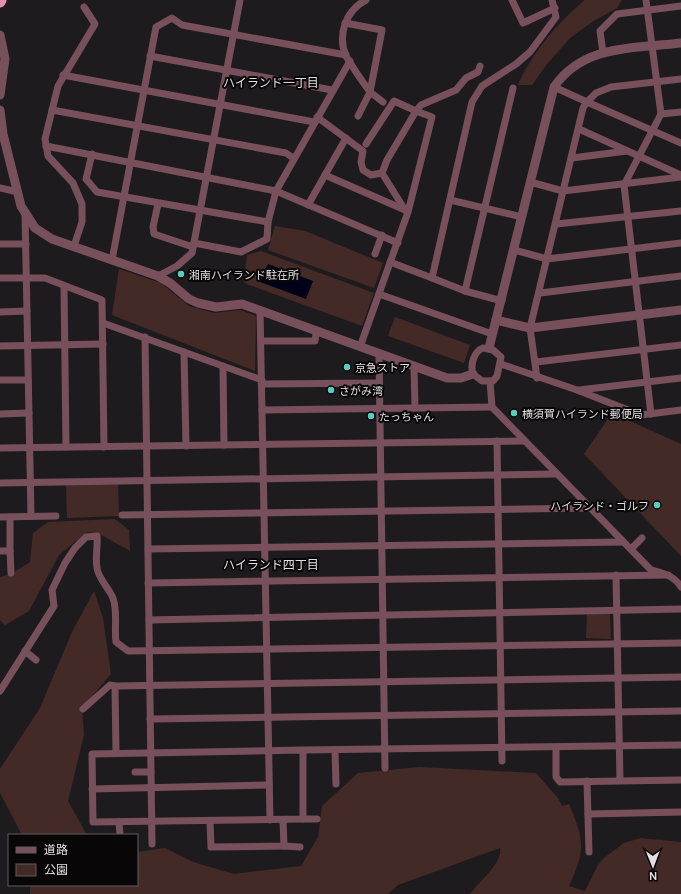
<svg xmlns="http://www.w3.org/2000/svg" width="681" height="894" font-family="Manrope,'Noto Sans JP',sans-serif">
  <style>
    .green { fill: #442a26 }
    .water { fill: #02011a }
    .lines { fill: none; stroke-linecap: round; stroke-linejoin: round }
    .minor { stroke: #77505c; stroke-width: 7 }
    .tertiary { stroke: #77505c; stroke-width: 9 }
    .trunk { stroke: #e68eaa; stroke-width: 11 }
    .poi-dot { fill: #58cec0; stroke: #080607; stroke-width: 1.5 }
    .labels { text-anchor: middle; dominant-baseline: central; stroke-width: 4; stroke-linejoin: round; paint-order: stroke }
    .poi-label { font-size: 11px; fill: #e0dee0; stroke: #080607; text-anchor: start }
    .neighbourhood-label { font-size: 12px; fill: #e0dee0; stroke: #080607 }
  </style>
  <rect width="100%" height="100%" fill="#1e1b1e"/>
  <!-- green -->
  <g class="green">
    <path d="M585,0H622L617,8L592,22L570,38L547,64L532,85H518C531,54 559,21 585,0Z"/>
    <path d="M275,226L305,231L383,263L374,288L268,250Z"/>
    <path d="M261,251L374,293L362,326L244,283L247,255Z"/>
    <path d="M119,269L161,283L189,306L214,313L240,310L256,316L255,371L112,315Z"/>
    <path d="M395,317L470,345L464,363L388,336Z"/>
    <path d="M612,413L681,444V556L584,454Z"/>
    <path d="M118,483L119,516L67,518L66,484Z"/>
    <path d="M115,519L129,530L130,551L98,533L87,532L59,555L29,611L5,625L0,620V577L11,574L30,562L33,533L48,522Z"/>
    <path d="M94,591L103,618L111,674L82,708L84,735L68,801L87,835H22L0,793V769L40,708L72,632Z"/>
    <path d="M587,614H610L611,639L586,638Z"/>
    <path d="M420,767L536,773L558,798L562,806L569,804C584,840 586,849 569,886L585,891L598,865L605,857L624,843L640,838L681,842V894H470C479,881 503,863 500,848L398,885L388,894H30V885H137V852L165,848L193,862L234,874L301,866L318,837L322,806L358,773Z"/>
  </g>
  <!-- water -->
  <path class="water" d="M268,264L313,281L306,299L260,282Z"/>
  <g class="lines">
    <!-- minor -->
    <g class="minor">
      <path d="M512,0L523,23L555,8"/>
      <path d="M646,0L661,114L624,185L651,414"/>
      <path d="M345,23L382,30L370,92L383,102"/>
      <path d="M603,53L600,31L617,14L681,6"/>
      <path d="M150,56L332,90"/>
      <path d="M63,75L314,122"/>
      <path d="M681,79L611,87L596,93L587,102L681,143"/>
      <path d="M52,110L286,153L293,158"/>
      <path d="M661,114L681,112"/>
      <path d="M358,116L370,92C362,81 353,68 346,56C337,35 346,10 366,0"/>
      <path d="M317,117L363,151L361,162L363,170L371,175L382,173L405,210"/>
      <path d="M579,129L681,175"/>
      <path d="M366,144L394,101L416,111L421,105L456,90L466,78L478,72L480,66"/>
      <path d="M46,146L276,191L398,243"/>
      <path d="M92,154L86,179L97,192L268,222"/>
      <path d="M572,158L627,151"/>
      <path d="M325,175L405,210"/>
      <path d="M530,182L563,191L681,177"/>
      <path d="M0,188L18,192"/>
      <path d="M450,200L522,217"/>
      <path d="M158,204L153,227L154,234L193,247"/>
      <path d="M308,205L346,138"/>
      <path d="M25,213L31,516"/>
      <path d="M556,224L681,211"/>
      <path d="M194,243L241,252L267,239L268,222L276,191L350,61"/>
      <path d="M0,244H26"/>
      <path d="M74,246L82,222V204L73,183L48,156L45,139L58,86L95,24L84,7"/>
      <path d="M514,250L547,259L681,243"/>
      <path d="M375,254L382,235"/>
      <path d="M112,260L156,27L172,18L182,25L346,55"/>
      <path d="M390,262L432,278"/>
      <path d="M158,276L177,266L192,253L240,0"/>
      <path d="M0,278H45L102,300L104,447"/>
      <path d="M64,286L66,447"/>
      <path d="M465,291L513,88"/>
      <path d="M540,293L681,276"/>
      <path d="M379,294L492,334"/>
      <path d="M502,301L465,291L432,278L472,102L482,86L516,64L530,52L556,17L552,0"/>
      <path d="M260,310L270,820"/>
      <path d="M0,312L27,311"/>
      <path d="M103,323L262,380"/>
      <path d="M145,337L152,844"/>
      <path d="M261,341H315L316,334"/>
      <path d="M0,346L103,344"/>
      <path d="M360,347L408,212L432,117L416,111L387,160L382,173"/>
      <path d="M483,348L493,350L501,357L497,376L493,381H482L473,374C470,365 474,351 483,348Z"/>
      <path d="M184,352L186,446"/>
      <path d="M379,354L385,768"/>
      <path d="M536,362L681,345"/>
      <path d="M501,364L577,390L641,415L681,410"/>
      <path d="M223,366L224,445"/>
      <path d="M414,367L415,408"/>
      <path d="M537,378L530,328L583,108L587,102L554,87"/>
      <path d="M0,380H28"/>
      <path d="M490,381L492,407L651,570C662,573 674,575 681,587"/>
      <path d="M262,384L379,383"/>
      <path d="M579,390L681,378"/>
      <path d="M262,410L492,407"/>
      <path d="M0,414L29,413"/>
      <path d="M497,441L502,761"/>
      <path d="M0,448L524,441"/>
      <path d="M0,483L556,474"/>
      <path d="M122,515L590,508"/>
      <path d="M0,517L56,516"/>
      <path d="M148,549L623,542"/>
      <path d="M631,549L642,538"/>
      <path d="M0,551H10V517"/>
      <path d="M10,551L11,573"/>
      <path d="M616,575L620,780"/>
      <path d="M148,583L668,575"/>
      <path d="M149,620L681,609"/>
      <path d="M25,651L36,660"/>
      <path d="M0,691L54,606L52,590L65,563L75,548L86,537L97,536C98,547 95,557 97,568C98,578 109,588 113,598C118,613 114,627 116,642L128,651L681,643"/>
      <path d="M83,709L110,685L115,686"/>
      <path d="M150,719L681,711"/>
      <path d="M556,747V777L560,782L681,780"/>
      <path d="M303,750V819L93,822L92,754L303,750L681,745"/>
      <path d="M335,750L336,784"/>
      <path d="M116,753L115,686L681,677"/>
      <path d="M135,772H151"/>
      <path d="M587,781L589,852"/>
      <path d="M92,789L269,785"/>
      <path d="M588,814L681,812"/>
      <path d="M303,819H317"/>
      <path d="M210,821L211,847L284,846L283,820"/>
      <path d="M119,822L120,835"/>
      <path d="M284,846L300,847"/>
    </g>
    <!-- tertiary -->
    <g class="tertiary">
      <path d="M0,35L5,59L0,95"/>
      <path d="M0,110L3,134L21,206L35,228L52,239L158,276L170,283L189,299L198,303L216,307L242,304L447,378H461L473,374"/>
      <path d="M496,320L530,328L681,310"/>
      <path d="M489,348L554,87C584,44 633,49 681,43"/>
    </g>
    <!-- trunk -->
    <path class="trunk" d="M0,2L1,0"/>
  </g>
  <!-- markers -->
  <g class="poi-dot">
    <circle cx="181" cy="274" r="4"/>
    <circle cx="347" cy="367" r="4"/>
    <circle cx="331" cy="390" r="4"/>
    <circle cx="514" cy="413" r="4"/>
    <circle cx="371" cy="416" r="4"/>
    <circle cx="657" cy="505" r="4"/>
  </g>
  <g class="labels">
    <!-- poi labels -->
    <g class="poi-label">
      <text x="189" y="274">湘南ハイランド駐在所</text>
      <text x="355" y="367">京急ストア</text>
      <text x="339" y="390">さがみ湾</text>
      <text x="522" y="413">横須賀ハイランド郵便局</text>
      <text x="379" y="416">たっちゃん</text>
      <text x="649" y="505" text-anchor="end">ハイランド・ゴルフ</text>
    </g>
    <!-- neighbourhood labels -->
    <g class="neighbourhood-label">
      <text x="271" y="82">ハイランド一丁目</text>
      <text x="271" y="564">ハイランド四丁目</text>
    </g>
  </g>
  <!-- legend -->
  <rect x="8" y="834" width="130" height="52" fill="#080607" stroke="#5e5c5e"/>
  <rect x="16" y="847" width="20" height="6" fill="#77505c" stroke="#5e5c5e"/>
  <text x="44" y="854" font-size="12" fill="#e0dee0">道路</text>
  <rect x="16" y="864" width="20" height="12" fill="#442a26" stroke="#5e5c5e"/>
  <text x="44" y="874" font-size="12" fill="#e0dee0">公園</text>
  <!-- north arrow -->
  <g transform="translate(653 866) rotate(179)" stroke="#080607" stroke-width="3" paint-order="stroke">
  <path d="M0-3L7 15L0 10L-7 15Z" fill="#e0dee0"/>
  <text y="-6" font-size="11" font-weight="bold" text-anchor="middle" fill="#e0dee0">N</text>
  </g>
</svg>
